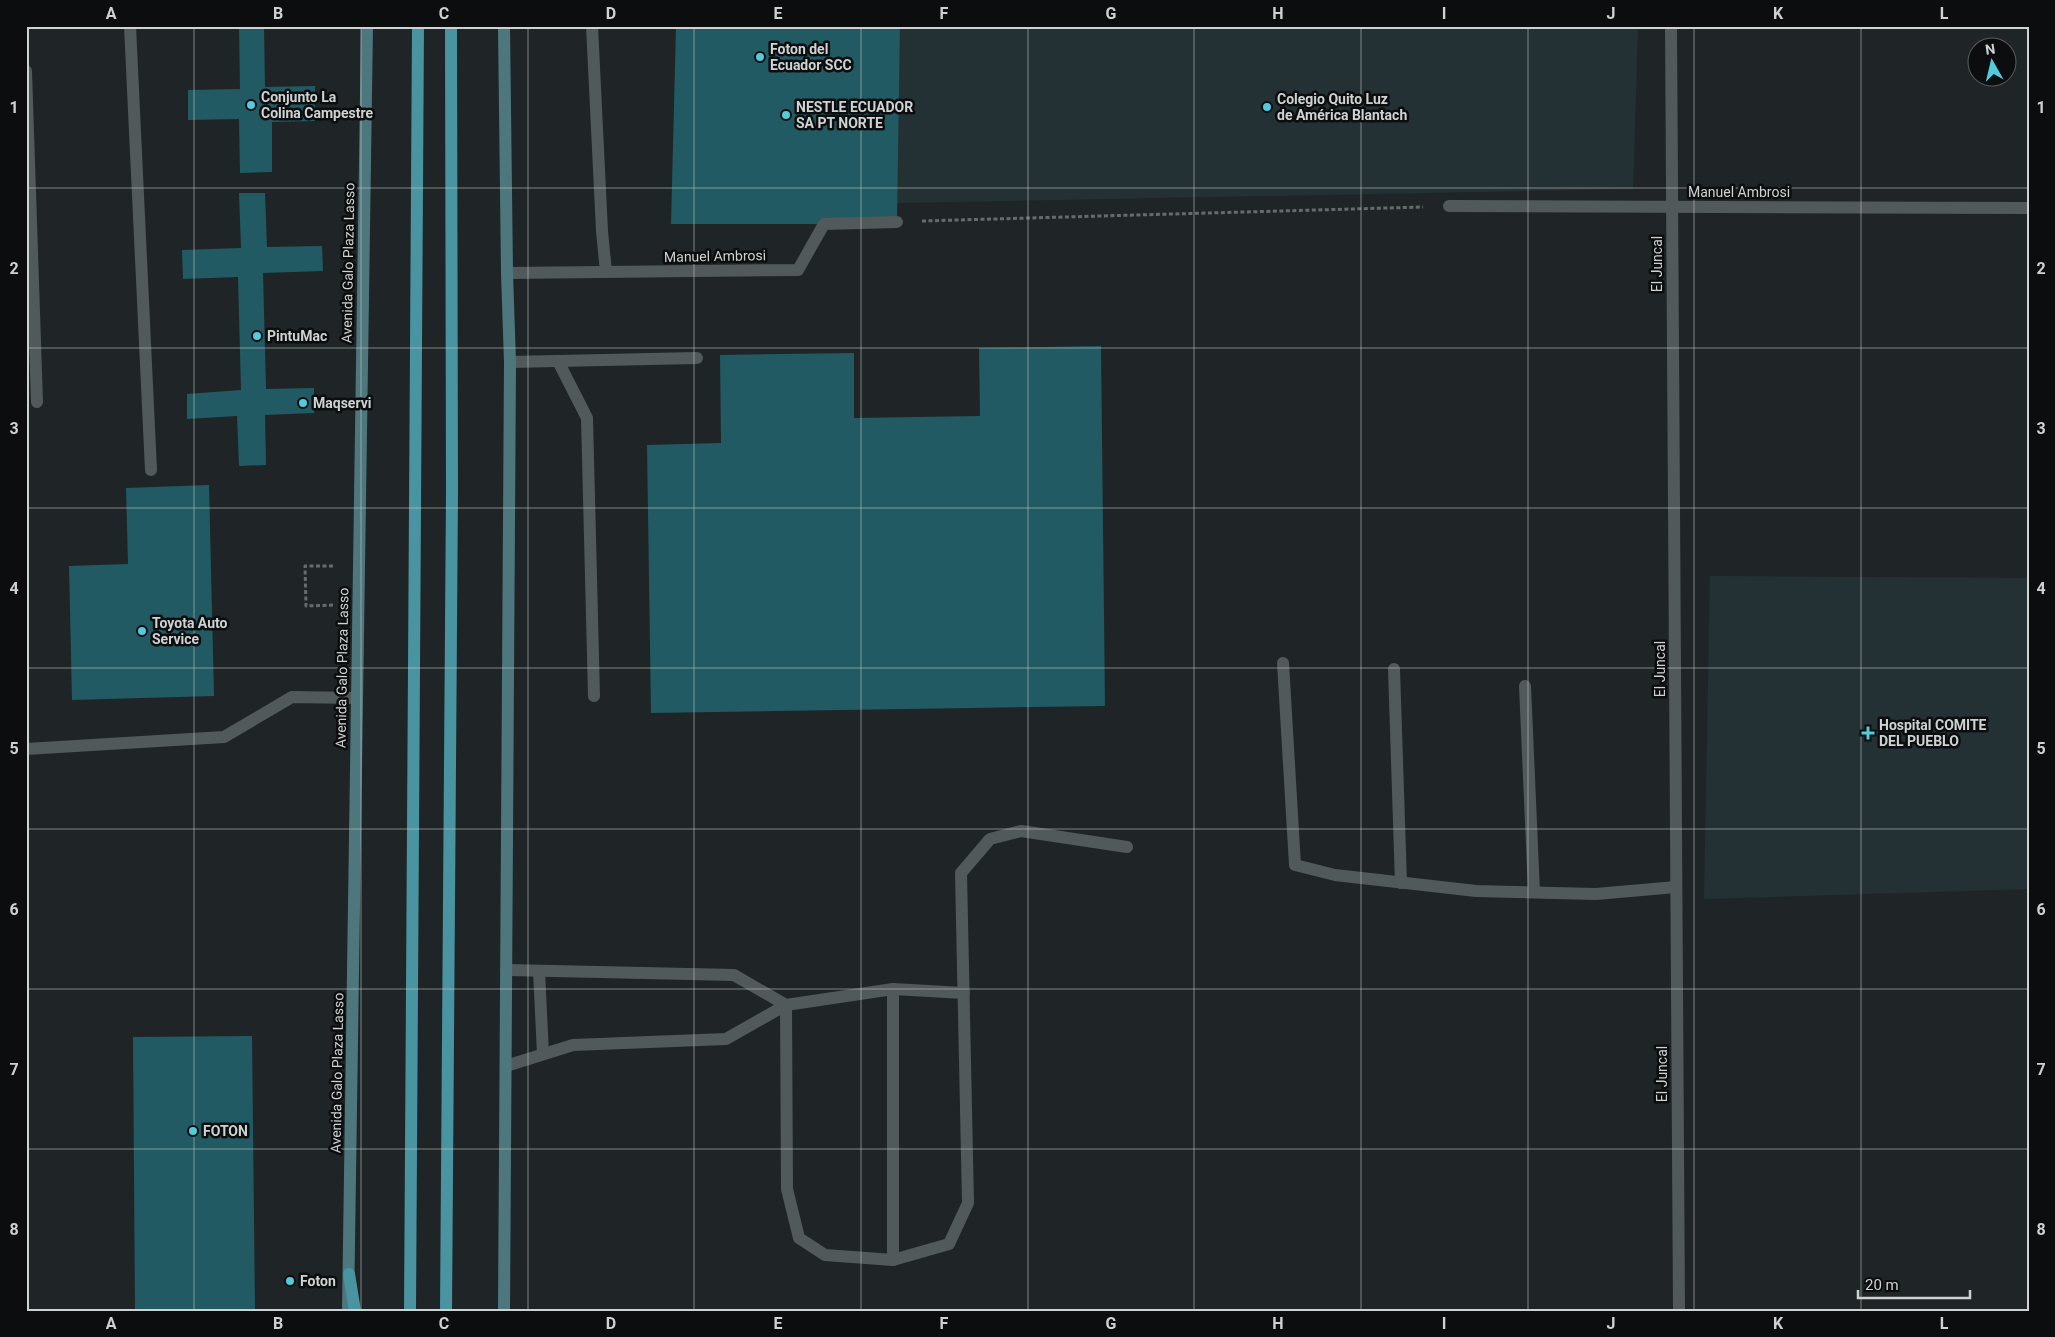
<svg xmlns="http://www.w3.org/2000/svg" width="2055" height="1337" font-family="Roboto,sans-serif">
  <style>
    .built { fill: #243134 }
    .building { fill: #215a63 }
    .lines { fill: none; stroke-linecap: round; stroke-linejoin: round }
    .path { stroke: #666c6c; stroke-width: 3; stroke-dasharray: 4 2.5; stroke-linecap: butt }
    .lane { stroke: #52595a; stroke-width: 12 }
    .street { stroke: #52595a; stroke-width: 12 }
    .secondary { stroke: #4e777d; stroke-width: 12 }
    .primary { stroke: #4994a0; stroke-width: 12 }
    .grid { fill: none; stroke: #ced2d2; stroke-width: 1; stroke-opacity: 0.55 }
    .poi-dot { fill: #54cadd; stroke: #0b0d0e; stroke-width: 2 }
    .labels { text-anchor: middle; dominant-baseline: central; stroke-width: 5; stroke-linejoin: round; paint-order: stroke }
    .poi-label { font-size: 14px; font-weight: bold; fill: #ced2d2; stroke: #0b0d0e; text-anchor: start }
    .street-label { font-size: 14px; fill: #ced2d2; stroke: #0b0d0e }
    .neatline { fill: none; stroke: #ced2d2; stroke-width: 2 }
    .grid-label { font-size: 16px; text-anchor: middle; font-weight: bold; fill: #ced2d2 }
  </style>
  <rect width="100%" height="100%" fill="#1f2526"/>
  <!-- built -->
  <g class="built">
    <path d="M900,26H1638L1633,189L897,203Z"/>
    <path d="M1710,576L2029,578V889L1704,899Z"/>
  </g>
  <!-- building -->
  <g class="building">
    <path d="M239,26H264L265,87L315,86V121L272,122V172L240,173L239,119L188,120V90L240,89Z"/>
    <path d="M676,26H900L897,222L824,224H671Z"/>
    <path d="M239,193H265L267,247L322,246L323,271L263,273L266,389L314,388V413L265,415L266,465L239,466L237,416L187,419V394L241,390L238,277L183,279L182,250L241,248Z"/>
    <path d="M1101,346L1105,706L651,713L647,445L721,443L720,355L854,353V418L980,416L979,348Z"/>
    <path d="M209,485L214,696L72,700L69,566L128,564L126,488Z"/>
    <path d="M252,1036L255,1309L135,1310L133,1037Z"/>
  </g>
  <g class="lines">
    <!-- path -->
    <g class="path">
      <path d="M922,221L1423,207"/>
      <path d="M333,605L306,606L305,566H334"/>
    </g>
    <!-- lane -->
    <g class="lane">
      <path d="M130,26L151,470"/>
      <path d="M592,26L602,231L606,272"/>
      <path d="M26,749L224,737L292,697L356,698"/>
    </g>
    <!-- street -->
    <g class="street">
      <path d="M1671,26L1679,1311"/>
      <path d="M26,71L37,402"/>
      <path d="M1449,206L2029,208"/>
      <path d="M507,273L798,270L824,224L897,222"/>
      <path d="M558,361L587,418L594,696"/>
      <path d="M510,362L697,358"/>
      <path d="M1283,663L1295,865L1335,875L1476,891L1596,894L1676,887"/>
      <path d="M1394,669L1401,883"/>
      <path d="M1525,686L1534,892"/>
      <path d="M506,970L734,975L786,1005"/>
      <path d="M539,971L543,1054"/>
      <path d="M893,989V1260"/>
      <path d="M786,1005L787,1189L799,1238L825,1255L893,1260L949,1244L968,1203L961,873L990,839L1021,831L1127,847"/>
      <path d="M506,1066L573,1045L726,1039L786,1005L893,989L964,993"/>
    </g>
    <!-- secondary -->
    <g class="secondary">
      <path d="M504,26L507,273L510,362L504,1311"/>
      <path d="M348,1311L367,26"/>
    </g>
    <!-- primary -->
    <g class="primary">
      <path d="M349,1274L355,1311"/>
      <path d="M410,1311L418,26"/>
      <path d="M446,1311L452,491L451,26"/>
    </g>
  </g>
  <!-- grid -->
  <path class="grid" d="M194,26V1311M361,26V1311M528,26V1311M694,26V1311M861,26V1311M1028,26V1311M1194,26V1311M1361,26V1311M1528,26V1311M1694,26V1311M1861,26V1311M26,188H2029M26,348H2029M26,508H2029M26,668H2029M26,829H2029M26,989H2029M26,1149H2029"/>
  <!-- markers -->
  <g class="poi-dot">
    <circle cx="760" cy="57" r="5"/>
    <circle cx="251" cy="105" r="5"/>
    <circle cx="1267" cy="107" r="5"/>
    <circle cx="786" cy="115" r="5"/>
    <circle cx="257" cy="336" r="5"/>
    <circle cx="303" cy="403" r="5"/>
    <circle cx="142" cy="631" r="5"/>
    <path d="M1865.5 725.5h5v5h5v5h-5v5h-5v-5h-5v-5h5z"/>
    <circle cx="193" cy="1131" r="5"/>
    <circle cx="290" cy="1281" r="5"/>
  </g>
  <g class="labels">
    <!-- poi labels -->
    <g class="poi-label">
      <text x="770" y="49">Foton del<tspan x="770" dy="16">Ecuador SCC</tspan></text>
      <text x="261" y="97">Conjunto La<tspan x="261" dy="16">Colina Campestre</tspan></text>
      <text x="1277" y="99">Colegio Quito Luz<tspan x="1277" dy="16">de América Blantach</tspan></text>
      <text x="796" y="107">NESTLE ECUADOR<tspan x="796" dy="16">SA PT NORTE</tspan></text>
      <text x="267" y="336">PintuMac</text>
      <text x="313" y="403">Maqservi</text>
      <text x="152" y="623">Toyota Auto<tspan x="152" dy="16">Service</tspan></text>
      <text x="1879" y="725">Hospital COMITE<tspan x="1879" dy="16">DEL PUEBLO</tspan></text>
      <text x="203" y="1131">FOTON</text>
      <text x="300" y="1281">Foton</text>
    </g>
    <!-- street labels -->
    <g class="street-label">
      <text x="1739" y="192">Manuel Ambrosi</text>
      <text transform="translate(715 256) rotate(-1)">Manuel Ambrosi</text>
      <text transform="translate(348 263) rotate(-89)">Avenida Galo Plaza Lasso</text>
      <text transform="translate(1657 264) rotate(-90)">El Juncal</text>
      <text transform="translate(342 668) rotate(-89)">Avenida Galo Plaza Lasso</text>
      <text transform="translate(1660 669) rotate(-90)">El Juncal</text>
      <text transform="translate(337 1073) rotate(-89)">Avenida Galo Plaza Lasso</text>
      <text transform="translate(1662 1074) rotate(-90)">El Juncal</text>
    </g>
  </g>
  <!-- border -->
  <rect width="2055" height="1337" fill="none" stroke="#0b0d0e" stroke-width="55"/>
  <!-- north arrow -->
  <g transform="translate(1992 62) rotate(352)"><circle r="24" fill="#0b0d0e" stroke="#595c5c"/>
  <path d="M0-4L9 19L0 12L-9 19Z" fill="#54cadd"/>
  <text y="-8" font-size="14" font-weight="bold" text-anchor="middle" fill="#ced2d2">N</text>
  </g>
  <!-- scale -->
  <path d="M1858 1290v8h112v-8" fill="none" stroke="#ced2d2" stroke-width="2.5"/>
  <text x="1865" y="1290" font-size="15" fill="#ced2d2" stroke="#0b0d0e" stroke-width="4" paint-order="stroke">20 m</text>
  <rect x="28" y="28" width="2000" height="1282" class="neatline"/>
  <g class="grid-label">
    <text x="111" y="19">A</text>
    <text x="278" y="19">B</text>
    <text x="444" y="19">C</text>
    <text x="611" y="19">D</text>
    <text x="778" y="19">E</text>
    <text x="944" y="19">F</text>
    <text x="1111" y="19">G</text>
    <text x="1278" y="19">H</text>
    <text x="1444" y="19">I</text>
    <text x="1611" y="19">J</text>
    <text x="1778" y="19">K</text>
    <text x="1944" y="19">L</text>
    <text x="14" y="113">1</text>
    <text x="2041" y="113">1</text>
    <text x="14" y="274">2</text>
    <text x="2041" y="274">2</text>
    <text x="14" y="434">3</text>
    <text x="2041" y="434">3</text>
    <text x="14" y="594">4</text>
    <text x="2041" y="594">4</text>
    <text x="14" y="754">5</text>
    <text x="2041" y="754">5</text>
    <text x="14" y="915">6</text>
    <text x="2041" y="915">6</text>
    <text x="14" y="1075">7</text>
    <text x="2041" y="1075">7</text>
    <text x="14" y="1235">8</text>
    <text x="2041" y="1235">8</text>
    <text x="111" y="1329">A</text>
    <text x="278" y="1329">B</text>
    <text x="444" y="1329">C</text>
    <text x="611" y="1329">D</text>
    <text x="778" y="1329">E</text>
    <text x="944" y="1329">F</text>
    <text x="1111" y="1329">G</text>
    <text x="1278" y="1329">H</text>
    <text x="1444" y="1329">I</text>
    <text x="1611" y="1329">J</text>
    <text x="1778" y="1329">K</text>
    <text x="1944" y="1329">L</text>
  </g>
</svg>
